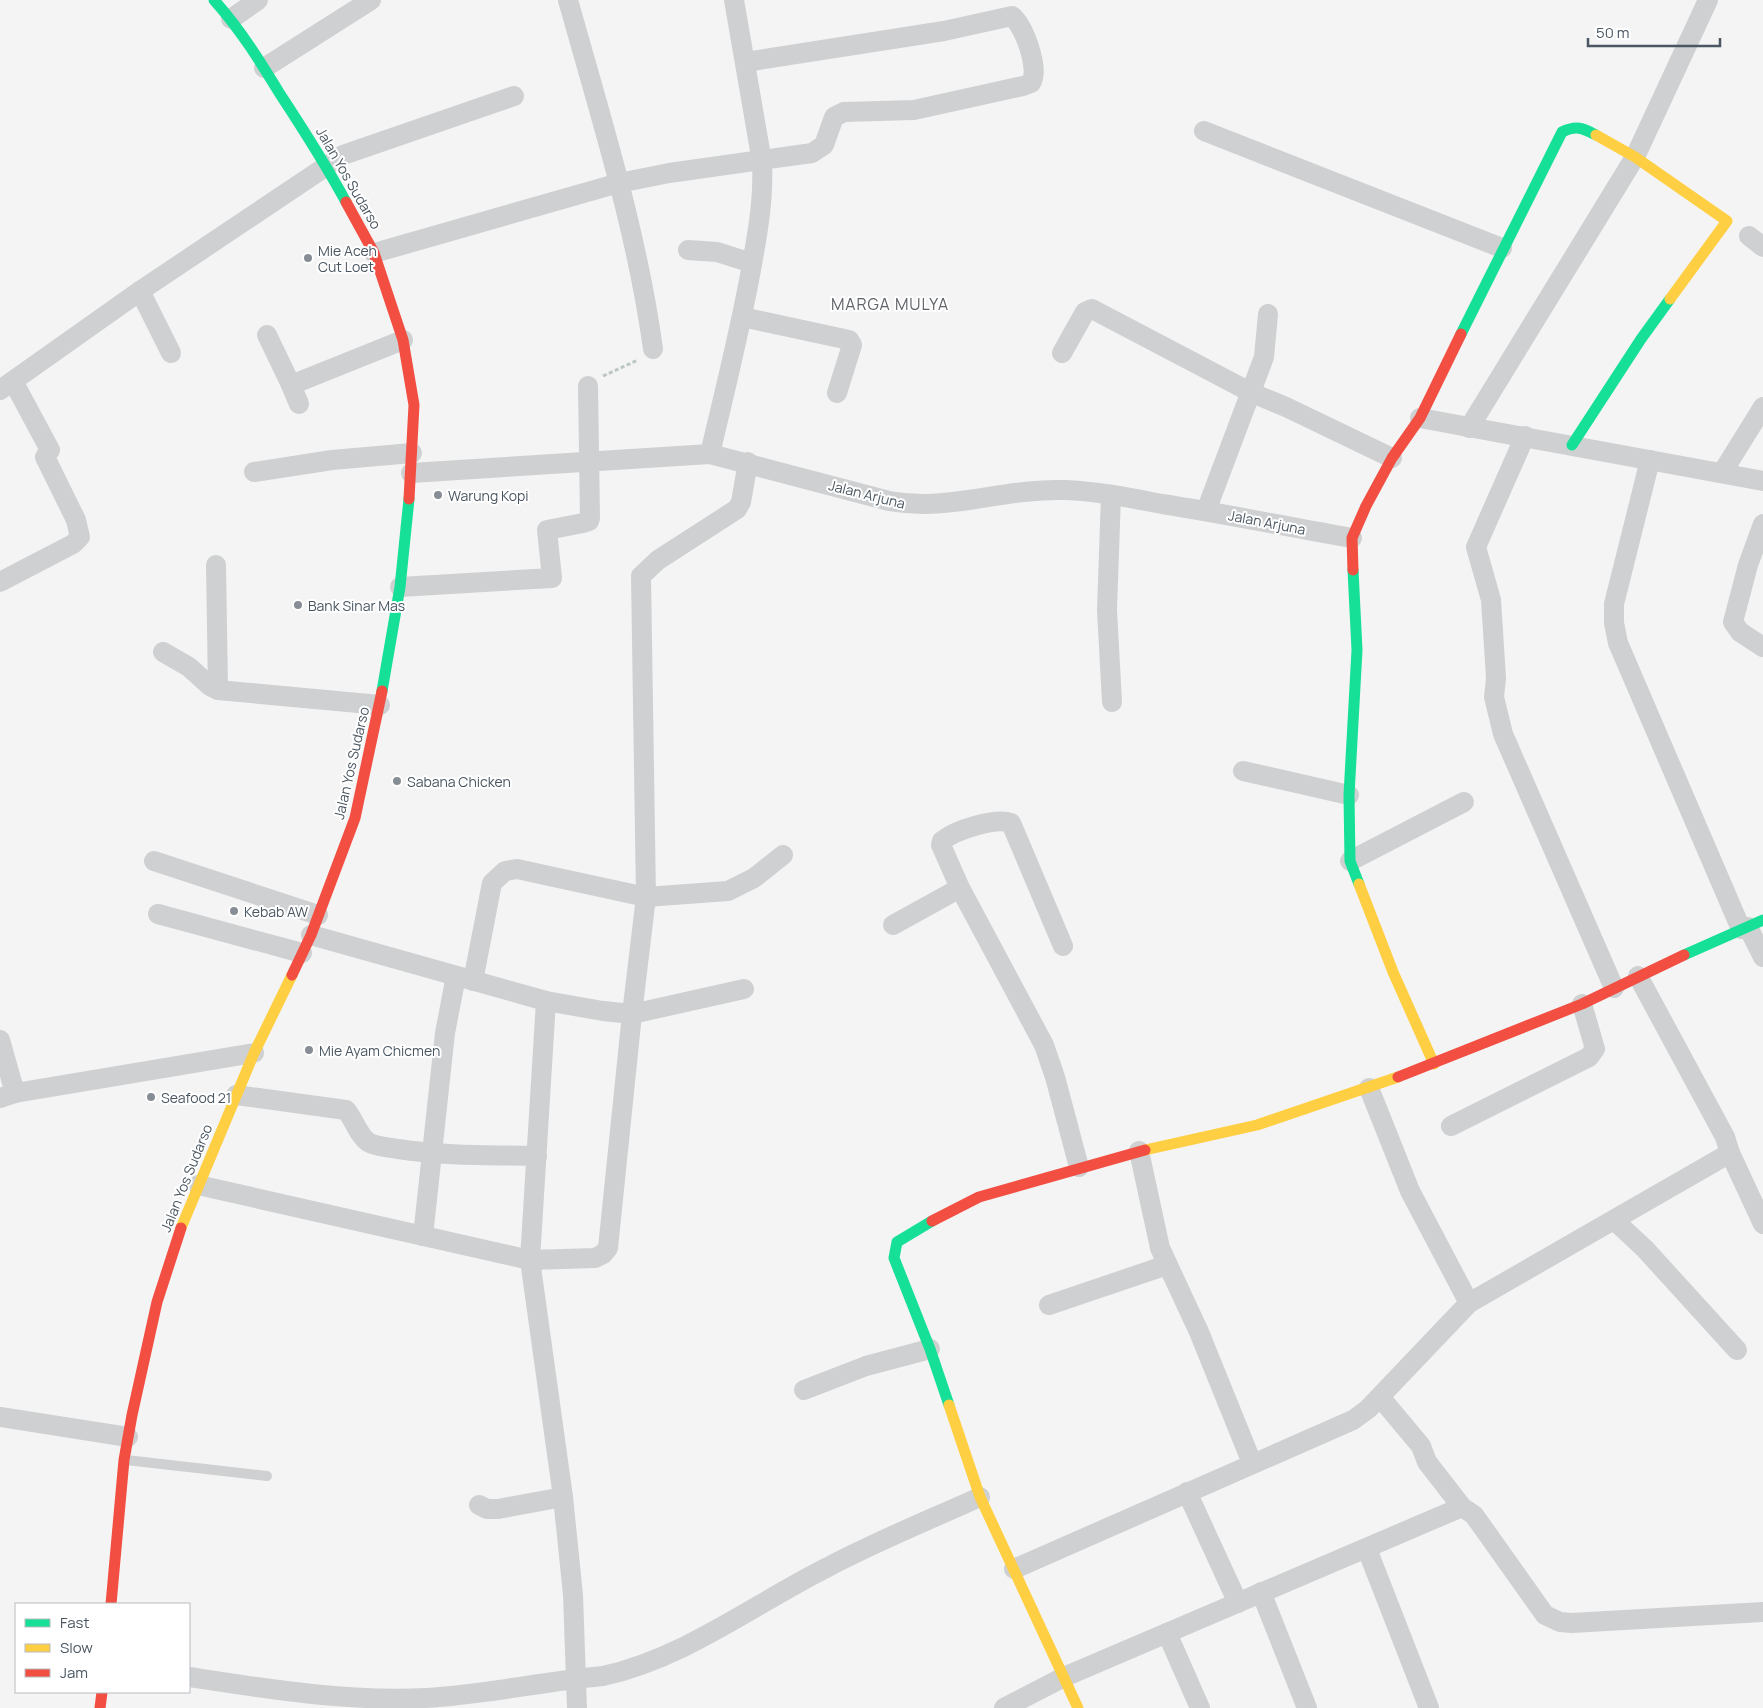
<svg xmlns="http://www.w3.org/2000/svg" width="1763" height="1708" font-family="Manrope,sans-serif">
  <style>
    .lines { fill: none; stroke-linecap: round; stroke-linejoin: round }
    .path { stroke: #bcc7c4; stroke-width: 3; stroke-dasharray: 4 2.5; stroke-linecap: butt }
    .lane { stroke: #ced0d2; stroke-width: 10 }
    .street { stroke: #ced0d2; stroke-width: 20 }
    .fast { stroke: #16e098; stroke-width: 11 }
    .slow { stroke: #ffcf43; stroke-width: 11 }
    .jam { stroke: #f24e42; stroke-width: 11 }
    .poi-dot { fill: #868d94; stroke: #fff; stroke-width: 2 }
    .labels { text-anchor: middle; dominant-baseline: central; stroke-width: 4; stroke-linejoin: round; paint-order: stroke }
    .street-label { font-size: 14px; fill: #4a5661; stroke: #fff }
    .poi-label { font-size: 14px; fill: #4a5661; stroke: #fff; text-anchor: start }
    .quarter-label { font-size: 16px; letter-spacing: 1px; fill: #5f6368; stroke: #fff }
  </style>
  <rect width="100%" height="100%" fill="#f4f4f4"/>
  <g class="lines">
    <!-- path -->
    <path class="path" d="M603,376L638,360"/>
    <!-- lane -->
    <path class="lane" d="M126,1460L267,1476"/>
    <!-- street -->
    <g class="street">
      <path d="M568,0C600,115 637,231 653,349"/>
      <path d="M231,19L258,0"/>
      <path d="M264,68L371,0"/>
      <path d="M1204,131L1502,248"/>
      <path d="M1749,236L1763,247"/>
      <path d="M688,250L717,252L752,263"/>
      <path d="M374,253L619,183L669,173L812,153L824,145L834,117L844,112L914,110L1023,86L1031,83C1040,69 1024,26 1012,16L944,31L746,62"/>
      <path d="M140,291L171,353"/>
      <path d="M742,317L849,340L852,345L837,393"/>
      <path d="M267,335L291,385"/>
      <path d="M1062,353L1085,312L1092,309L1252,393L1286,407L1392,458"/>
      <path d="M0,390L140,291L343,155L514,96"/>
      <path d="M299,404L291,385L403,340"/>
      <path d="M1420,418L1763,481"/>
      <path d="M1469,428L1635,157L1708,0"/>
      <path d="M1525,436L1476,547L1491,600L1496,678L1494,697L1503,734L1614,988"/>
      <path d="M710,454C724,394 739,335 750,275C757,237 764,200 762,162L734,0"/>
      <path d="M1650,460L1614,604V623L1618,643L1741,929"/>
      <path d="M254,472L332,460L412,453"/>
      <path d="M411,473L710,454L889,501C951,512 1003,488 1065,490C1097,491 1130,498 1162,504C1226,514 1289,527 1352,538"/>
      <path d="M1722,473L1763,407"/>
      <path d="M1111,495L1107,610L1112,702"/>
      <path d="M1206,511L1264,357L1268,314"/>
      <path d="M1763,524L1748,565L1733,622L1740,632L1763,647"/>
      <path d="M216,565L218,690"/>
      <path d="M0,582L73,544L80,537L76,520L45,457L50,450L13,381"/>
      <path d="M400,587L552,578L547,530L583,523L589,521L590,518L588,386"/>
      <path d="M163,652L189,667L210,686L218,690L380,705"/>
      <path d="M1243,771L1349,795"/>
      <path d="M154,861L318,915"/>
      <path d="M1350,861L1464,802"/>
      <path d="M158,914L302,953"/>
      <path d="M893,925L960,888"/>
      <path d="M1748,927L1763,957"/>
      <path d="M311,935L546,1001L603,1011L632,1014L744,989"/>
      <path d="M1063,946L1011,823C996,817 955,830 942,841L941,845L960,888L1044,1045L1055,1077L1079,1167"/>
      <path d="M473,981L492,883L505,871L517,869L646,897L728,891L754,878L783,855"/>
      <path d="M546,1001L530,1260L563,1497L573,1595L577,1708"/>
      <path d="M0,1040L15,1093"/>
      <path d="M1369,1088L1410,1191L1469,1303"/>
      <path d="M236,1095L346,1110C354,1119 358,1135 368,1142C376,1147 388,1147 398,1149C444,1156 490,1155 537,1156"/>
      <path d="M0,1098L15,1093L254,1053"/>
      <path d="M1451,1126L1589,1057L1595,1049L1582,1004"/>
      <path d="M1139,1151L1160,1248L1199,1332L1252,1463"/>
      <path d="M1730,1153L1763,1224"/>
      <path d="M198,1185L530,1260L595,1258L603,1254L608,1248L632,1014L646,897L641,576L658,560L737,509L741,502L748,462"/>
      <path d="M1614,1220L1645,1249L1737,1350"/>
      <path d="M423,1236L445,1033L456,976"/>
      <path d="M1049,1305L1167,1265"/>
      <path d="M804,1390L866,1366L930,1349"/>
      <path d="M1380,1397L1421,1446L1427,1462L1462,1507"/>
      <path d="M0,1417L128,1437"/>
      <path d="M1187,1492L1238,1603"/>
      <path d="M479,1505L487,1509H498L563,1497"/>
      <path d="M1367,1549L1429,1708"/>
      <path d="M1014,1569L1353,1420L1368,1409L1469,1303L1730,1153L1725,1137L1638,976"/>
      <path d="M1261,1592L1307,1708"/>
      <path d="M1167,1633L1200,1708"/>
      <path d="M189,1677C267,1689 347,1702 426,1698C485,1695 544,1681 603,1676C685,1658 754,1604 828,1567C877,1541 929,1520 980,1497"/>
      <path d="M1004,1708L1064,1677L1462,1507L1474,1515L1545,1615L1560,1622L1572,1623L1763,1612"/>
    </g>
    <!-- fast -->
    <g class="fast">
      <path d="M214,0C240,29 260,61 280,94C303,129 326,165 346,202"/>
      <path d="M1461,334L1562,132C1576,125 1583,128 1596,135"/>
      <path d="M1572,445L1641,339L1670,299"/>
      <path d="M1353,570L1357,650L1349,795L1350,861L1359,884"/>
      <path d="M382,691L400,587L409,499"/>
      <path d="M1684,955L1763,920"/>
      <path d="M932,1221L897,1242L894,1258L930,1349L949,1405"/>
    </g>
    <!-- slow -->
    <g class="slow">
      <path d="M1596,135L1635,157L1727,221L1670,299"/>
      <path d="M1359,884L1393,972L1434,1064"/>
      <path d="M1145,1150L1257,1125L1398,1077"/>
      <path d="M181,1228L254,1053L292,975"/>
      <path d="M949,1405L980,1497L1078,1708"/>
    </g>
    <!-- jam -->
    <g class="jam">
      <path d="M346,202L374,253L403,340L414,405L409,499"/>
      <path d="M1353,570L1352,538L1366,506L1392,458L1420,418L1461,334"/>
      <path d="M292,975L311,935L355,818L382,691"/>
      <path d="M1398,1077L1582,1004L1684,955"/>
      <path d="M932,1221L979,1197L1145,1150"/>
      <path d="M111,1604L124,1460L132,1415L157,1302L181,1228"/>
      <path d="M100,1708L102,1692"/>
    </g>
  </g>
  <!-- markers -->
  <g class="poi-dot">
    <circle cx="308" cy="258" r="5"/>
    <circle cx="438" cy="495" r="5"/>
    <circle cx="298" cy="605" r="5"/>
    <circle cx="397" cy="781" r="5"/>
    <circle cx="234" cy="911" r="5"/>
    <circle cx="309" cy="1050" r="5"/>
    <circle cx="151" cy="1097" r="5"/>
  </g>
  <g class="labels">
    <!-- street labels -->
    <g class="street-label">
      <text transform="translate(349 178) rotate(60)">Jalan Yos Sudarso</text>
      <text transform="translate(867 494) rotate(14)">Jalan Arjuna</text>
      <text transform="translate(1267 522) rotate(11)">Jalan Arjuna</text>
      <text transform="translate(351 763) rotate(-77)">Jalan Yos Sudarso</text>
      <text transform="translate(186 1178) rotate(-68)">Jalan Yos Sudarso</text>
    </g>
    <!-- poi labels -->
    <g class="poi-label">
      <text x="318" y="250">Mie Aceh<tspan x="318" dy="16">Cut Loet</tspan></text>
      <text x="448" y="495">Warung Kopi</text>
      <text x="308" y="605">Bank Sinar Mas</text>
      <text x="407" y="781">Sabana Chicken</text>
      <text x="244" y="911">Kebab AW</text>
      <text x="319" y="1050">Mie Ayam Chicmen</text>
      <text x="161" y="1097">Seafood 21</text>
    </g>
    <!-- quarter labels -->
    <g class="quarter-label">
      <text x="890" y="304">MARGA MULYA</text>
    </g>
  </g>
  <!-- legend -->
  <rect x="15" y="1603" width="175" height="90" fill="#ffffff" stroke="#b7bbc0"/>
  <rect x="25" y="1619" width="25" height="8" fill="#16e098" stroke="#b7bbc0"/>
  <text x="60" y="1628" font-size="15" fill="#4a5661">Fast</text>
  <rect x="25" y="1644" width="25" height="8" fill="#ffcf43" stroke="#b7bbc0"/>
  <text x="60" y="1653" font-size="15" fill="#4a5661">Slow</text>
  <rect x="25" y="1669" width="25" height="8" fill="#f24e42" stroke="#b7bbc0"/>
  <text x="60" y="1678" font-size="15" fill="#4a5661">Jam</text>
  <!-- scale -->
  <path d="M1588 38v8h132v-8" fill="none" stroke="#4a5661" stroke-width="2.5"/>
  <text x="1596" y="38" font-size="15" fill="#4a5661" stroke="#ffffff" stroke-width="4" paint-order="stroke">50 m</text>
</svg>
